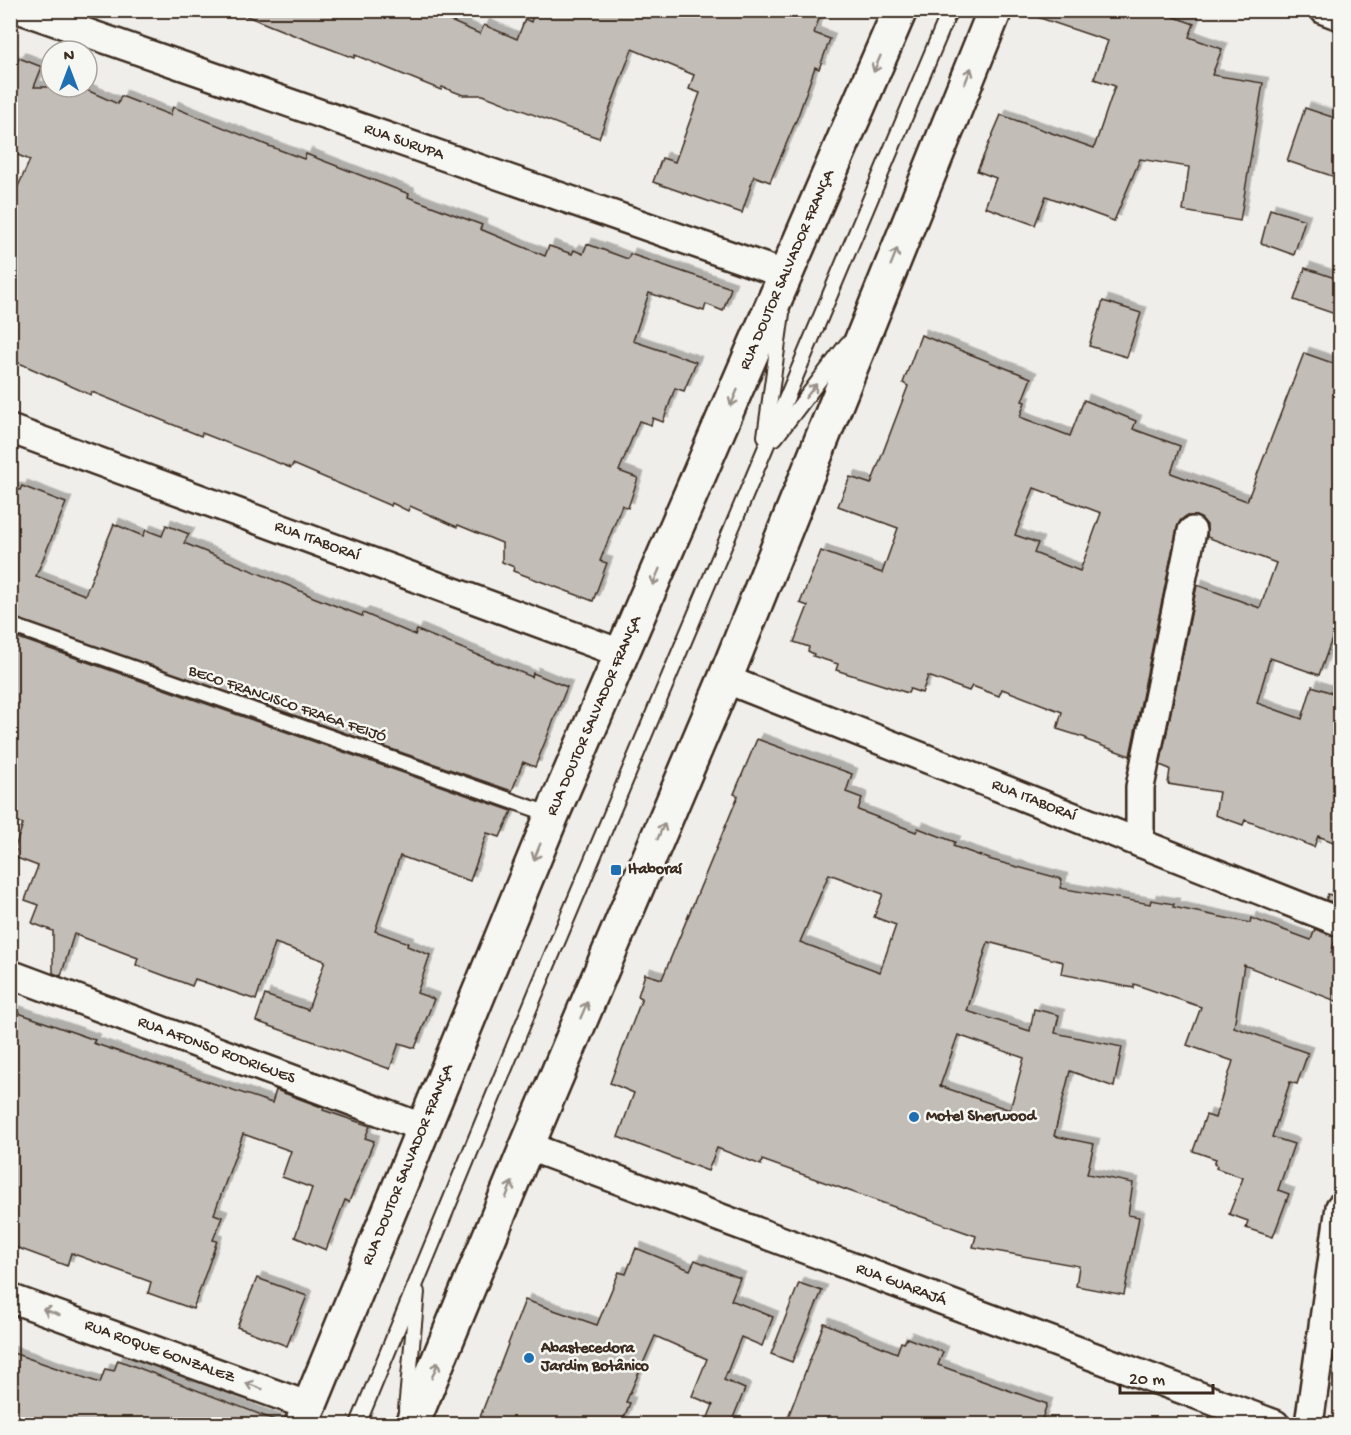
<svg xmlns="http://www.w3.org/2000/svg" width="1351" height="1435" font-family="'Gochi Hand',sans-serif">
  <style>
    .building { fill: #c2bdb7; stroke: #3b2a1e; stroke-width: 1.5; fill-rule: evenodd; filter: url(#shadow) }
    .lines { fill: none; stroke-linecap: round; stroke-linejoin: round }
    .lane-casing { stroke: #3b2a1e; stroke-width: 18 }
    .street-casing { stroke: #3b2a1e; stroke-width: 32 }
    .primary-casing { stroke: #3b2a1e; stroke-width: 38 }
    .lane { stroke: #f6f6f2; stroke-width: 14 }
    .street { stroke: #f6f6f2; stroke-width: 27 }
    .primary { stroke: #f6f6f2; stroke-width: 33 }
    .oneway { stroke: #989088 }
    .poi-dot { fill: #1f6fb2; stroke: #f6f6f2; stroke-width: 2 }
    .labels { text-anchor: middle; dominant-baseline: central; stroke-width: 5; stroke-linejoin: round; paint-order: stroke }
    .street-label { font-size: 16px; fill: #3b2a1e; stroke: #f6f6f2 }
    .poi-label { font-size: 16px; font-weight: bold; fill: #3b2a1e; stroke: #f6f6f2; text-anchor: start }
  </style>
  <defs>
    <filter id="shadow"><feDropShadow dx="5.5" dy="-5.5" stdDeviation="0" flood-color="#0004"/></filter>
  </defs>
  <rect width="100%" height="100%" fill="#efeeea"/>
  <filter id="ink" filterUnits="userSpaceOnUse"><feTurbulence type="fractalNoise" baseFrequency=".0167" numOctaves="2"/><feDisplacementMap in="SourceGraphic" scale="12" xChannelSelector="R" yChannelSelector="G"/><feConvolveMatrix kernelMatrix="1 2 1 2 8 2 1 2 1" color-interpolation-filters="sRGB"/></filter>
  <g filter="url(#ink)">
    <!-- building -->
    <g class="building">
      <path d="M239,10H430V12L480,34L484,25L517,39L525,19L531,22L535,10H822L814,33L830,39L819,69L815,67L798,116L770,182L754,176L742,213L653,182L662,158L675,162L700,93L689,89L694,75L632,49L599,138L573,129V130L483,95H463L442,87L441,90L355,55L354,58L291,34L239,13Z"/>
      <path d="M1031,10H1155L1194,24L1189,37L1222,49L1212,75L1263,83L1240,221L1183,211L1189,167L1140,159L1114,221L1046,196L1035,225L985,207L996,178L977,171L1001,115L1094,148L1115,86L1094,79L1108,41L1031,15Z"/>
      <path d="M19,58L42,67L34,87H80L118,104L121,96L170,115L173,107L269,146L304,159L306,154L409,194L408,197L482,225L480,229L545,256L549,246L572,254L574,250L583,254L587,244L628,259L630,254L731,288L723,311L706,304L704,311L649,293L633,341L696,362L684,391L675,388L663,422L653,418L651,425L639,421L619,471L638,478L628,508L622,505L600,561L607,563L593,601L513,571L514,567L502,562V543L458,525L457,527L410,506L408,511L392,503L391,506L293,464L291,468L202,433L201,436L92,392L91,395L10,359V204L30,160L10,152V60L17,63Z"/>
      <path d="M1305,108L1341,120V179L1287,161Z"/>
      <path d="M1270,209L1305,220L1294,255L1261,243Z"/>
      <path d="M1305,268L1341,280V316L1294,300Z"/>
      <path d="M1103,301L1141,313L1127,357L1089,346Z"/>
      <path d="M921,335L1031,378L1022,401L1025,402L1020,417L1070,436L1084,400L1136,421L1133,429L1180,446L1171,473L1247,501L1304,353L1341,366V635L1334,633L1319,675L1270,658L1257,703L1302,719L1312,686L1341,696V845L1318,836L1314,847L1245,820L1243,825L1215,815L1219,792L1168,784L1170,769L1160,765L1197,585L1260,608L1276,563L1207,537V525L1202,519L1196,516H1186L1180,521L1177,528L1130,756L1086,740V738L1057,729L1062,712L1002,689L999,696L972,686L969,691L928,676L922,693L910,689L908,693L836,670L838,664L813,656L814,654L808,651L809,647L794,642L808,606L800,603L821,551L882,573L898,528L838,506L850,477L871,484L908,386L903,383ZM1034,488L1101,513L1080,571L1034,553L1038,543L1015,535Z"/>
      <path d="M22,486L66,503L36,576L85,595L114,524L143,536L146,530L162,536L166,525L189,534L184,543L292,587L313,597L362,616L363,613L415,635L417,630L532,677L533,673L567,687L535,767L523,762L512,791L10,616V487L20,490Z"/>
      <path d="M10,635L512,811L500,837L487,833L470,881L400,856L375,931L408,943L407,946L430,955L417,993L434,999L415,1048L399,1043L390,1069L256,1021L265,995L308,1010L325,961L275,943L256,1000L195,979L192,986L136,965L138,958L74,934L61,976L53,973V931L32,923L39,905L25,900L38,866L14,857L16,850H14L23,824L10,820Z"/>
      <path d="M757,739L852,774L846,792L862,798L858,810L916,832L918,828L955,842L953,846L992,860L1062,879L1060,888L1150,904L1151,900L1174,904L1173,907L1250,923L1251,918L1311,940L1315,929L1336,937L1331,953L1341,956V1003L1244,965L1234,1027L1308,1053L1297,1084L1290,1082L1272,1137L1294,1144L1278,1190L1289,1194L1273,1237L1246,1228L1248,1221L1229,1214L1243,1178L1216,1168L1217,1166L1214,1164L1216,1159L1193,1151L1206,1115L1215,1118L1233,1061L1187,1045L1201,1007L1134,984V988L1061,974L1063,962L988,942L967,1011L1030,1031L1034,1009L1059,1015L1055,1033L1122,1047L1114,1087L1070,1071L1054,1136L1094,1144L1087,1174L1133,1183L1128,1215L1139,1217L1124,1295L1076,1286L1079,1266L973,1247L976,1236L762,1160L761,1165L717,1148L708,1171L618,1137L634,1093L610,1083L642,998L638,996L645,974L662,979L738,796L734,794ZM829,874L883,894L874,917L896,925L880,972L800,942ZM958,1035L1024,1058L1010,1110L940,1086Z"/>
      <path d="M1328,894L1341,898V905L1326,900Z"/>
      <path d="M10,1010L95,1040L93,1043L272,1103L276,1090L324,1108L323,1110L370,1126L365,1138L374,1141L349,1202L345,1200L326,1250L295,1237L312,1188L282,1177L291,1151L243,1134L214,1214L222,1217L213,1240L217,1241L193,1309L148,1293L151,1282L71,1253L67,1266L10,1245Z"/>
      <path d="M636,1248L690,1270L695,1260L740,1278L731,1300L773,1317L762,1346L741,1337L724,1380L745,1389L730,1425H705L713,1405L692,1396L707,1359L655,1336L626,1402L630,1403L621,1425H477L525,1300L597,1325L619,1272L626,1274Z"/>
      <path d="M257,1278L307,1296L287,1346L237,1327Z"/>
      <path d="M799,1283L822,1291L792,1362L771,1354Z"/>
      <path d="M824,1323L897,1353L901,1342L904,1343L907,1338L943,1352L938,1365L1047,1404L1040,1425H785Z"/>
      <path d="M10,1352L100,1383L105,1369L114,1371L118,1360L280,1422V1425H10Z"/>
    </g>
    <g class="lines">
      <!-- lane casing -->
      <g class="lane-casing">
        <g id="lane">
          <path d="M765,436L782,313"/>
          <path d="M775,438L847,344"/>
          <path d="M10,625L552,815"/>
          <path d="M406,1410L417,1292"/>
          <path d="M358,1424L540,983L950,10"/>
        </g>
      </g>
      <!-- street casing -->
      <g class="street-casing">
        <g id="street">
          <path id="s1" d="M21,10L787,275"/>
          <path d="M1324,10L1340,16"/>
          <path id="s2" d="M10,429L623,654"/>
          <path id="s3" d="M725,679L1340,922"/>
          <path d="M1140,843V787L1192,531"/>
          <path id="s4" d="M10,974L424,1128"/>
          <path id="s5" d="M527,1146L1275,1424"/>
          <path id="s6" d="M10,1298L309,1406"/>
          <path d="M1309,1424L1340,1207"/>
        </g>
      </g>
      <!-- primary casing -->
      <g class="primary-casing">
        <g id="primary">
          <path id="s7" d="M302,1424L552,815L900,10"/>
          <path d="M412,1424L527,1146L725,679L995,10"/>
        </g>
      </g>
      <!-- lane -->
      <use href="#lane" class="lane"/>
      <!-- street -->
      <use href="#street" class="street"/>
      <!-- primary -->
      <use href="#primary" class="primary"/>
    </g>
    <!-- one-way arrows -->
    <defs><path id="oneway-shaft" d="M-6 0H5M1.5-3L5.5 0L1.5 3" fill="none" stroke-width="1.6" stroke-linecap="round" stroke-linejoin="round" transform="scale(1.5)"/></defs>
    <g class="oneway">
      <use href="#oneway-shaft" transform="translate(877 64) rotate(113)"/>
      <use href="#oneway-shaft" transform="translate(968 76) rotate(-68)"/>
      <use href="#oneway-shaft" transform="translate(894 257) rotate(-68)"/>
      <use href="#oneway-shaft" transform="translate(811 391) rotate(-52)"/>
      <use href="#oneway-shaft" transform="translate(734 398) rotate(113)"/>
      <use href="#oneway-shaft" transform="translate(656 577) rotate(113)"/>
      <use href="#oneway-shaft" transform="translate(661 831) rotate(-67)"/>
      <use href="#oneway-shaft" transform="translate(537 852) rotate(112)"/>
      <use href="#oneway-shaft" transform="translate(584 1010) rotate(-67)"/>
      <use href="#oneway-shaft" transform="translate(509 1190) rotate(-68)"/>
      <use href="#oneway-shaft" transform="translate(51 1312) rotate(-160)"/>
      <use href="#oneway-shaft" transform="translate(435 1370) rotate(-68)"/>
      <use href="#oneway-shaft" transform="translate(254 1386) rotate(-160)"/>
    </g>
  </g>
  <!-- markers -->
  <g class="poi-dot">
    <rect x="610" y="864" width="12" height="12" rx="3"/>
    <circle cx="914" cy="1117" r="6"/>
    <circle cx="529" cy="1358" r="6"/>
  </g>
  <g class="labels">
    <!-- street labels -->
    <g class="street-label">
      <text stroke="none"><textPath href="#s1" startOffset="405">RUA SURUPA</textPath></text>
      <text stroke="none"><textPath href="#s7" startOffset="1252">RUA DOUTOR SALVADOR FRANÇA</textPath></text>
      <text stroke="none"><textPath href="#s2" startOffset="327">RUA ITABORAÍ</textPath></text>
      <text transform="translate(287 705) rotate(19)">BECO FRANCISCO FRAGA FEIJÓ</text>
      <text stroke="none"><textPath href="#s7" startOffset="766">RUA DOUTOR SALVADOR FRANÇA</textPath></text>
      <text stroke="none"><textPath href="#s3" startOffset="332">RUA ITABORAÍ</textPath></text>
      <text stroke="none"><textPath href="#s4" startOffset="220">RUA AFONSO RODRIGUES</textPath></text>
      <text stroke="none"><textPath href="#s7" startOffset="280">RUA DOUTOR SALVADOR FRANÇA</textPath></text>
      <text stroke="none"><textPath href="#s5" startOffset="399">RUA GUARAJÁ</textPath></text>
      <text stroke="none"><textPath href="#s6" startOffset="159">RUA ROQUE GONZALEZ</textPath></text>
    </g>
    <!-- poi labels -->
    <g class="poi-label">
      <text x="628" y="870">Itaboraí</text>
      <text x="926" y="1117">Motel Sherwood</text>
      <text x="541" y="1349">Abastecedora<tspan x="541" dy="18">Jardim Botânico</tspan></text>
    </g>
  </g>
  <!-- margin -->
  <rect width="1351" height="1435" fill="none" stroke="#f6f6f2" stroke-width="36"/>
  <rect x="18" y="18" width="1315" height="1399" fill="none" stroke="#3b2a1e" stroke-width="2" filter="url(#ink)"/>
  <!-- north arrow -->
  <g transform="translate(69 69)"><circle r="28" fill="#f6f6f2" stroke="#aba49d" stroke-width="1.5"/>
  <path d="M0-4.5L10 22L0 15L-10 22Z" fill="#1f6fb2"/>
  <text y="-9" font-size="16" font-weight="bold" text-anchor="middle" fill="#3b2a1e">N</text>
  </g>
  <!-- scale -->
  <path d="M1120 1384v9h93v-9" fill="none" stroke="#3b2a1e" stroke-width="3"/>
  <text x="1129" y="1384" font-size="18" fill="#3b2a1e" stroke="#f6f6f2" stroke-width="4.5" paint-order="stroke">20 m</text>
</svg>
